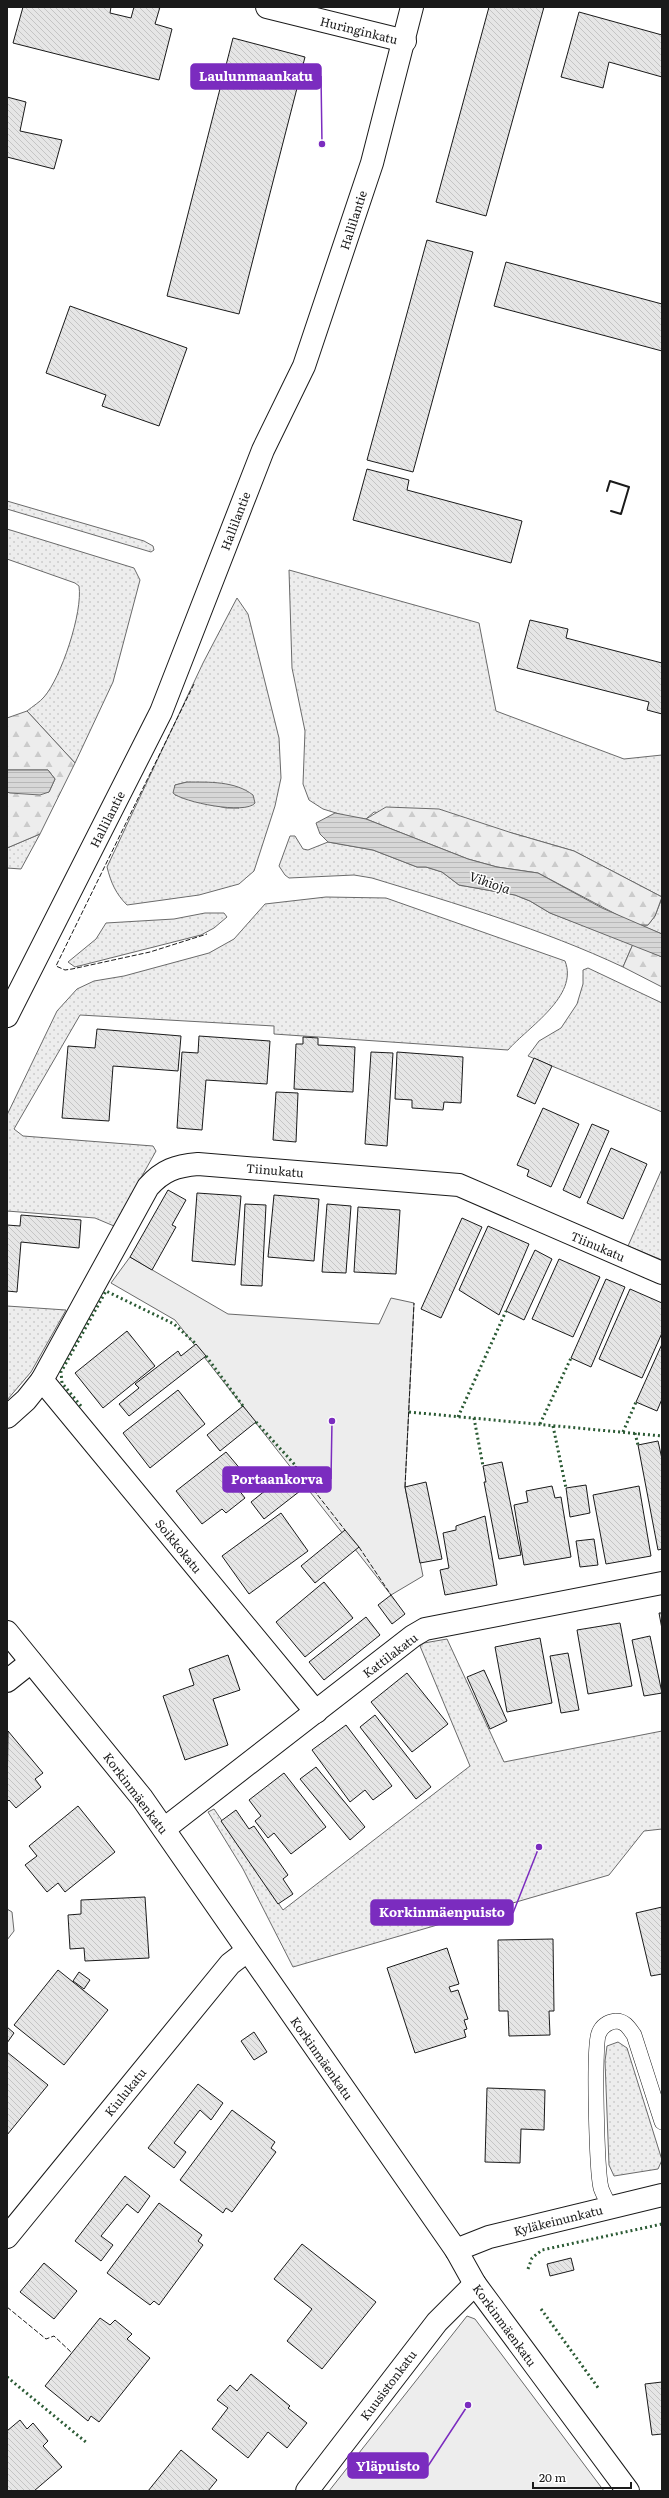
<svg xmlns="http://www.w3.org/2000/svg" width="669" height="2498" font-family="Literata,serif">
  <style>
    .grass { fill: url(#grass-dots); stroke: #6a6a6a; fill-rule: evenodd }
    .forest { fill: url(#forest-firs); stroke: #6a6a6a }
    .park { fill: #ededed; stroke: #6a6a6a }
    .water { fill: url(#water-rules); stroke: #6a6a6a }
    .building { fill: url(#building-back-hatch); stroke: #1a1a1a }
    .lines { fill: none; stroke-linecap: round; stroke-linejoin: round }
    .lane-casing { stroke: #1a1a1a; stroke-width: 16 }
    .street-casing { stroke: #1a1a1a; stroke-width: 24 }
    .secondary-casing { stroke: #1a1a1a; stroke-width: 24 }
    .lane { stroke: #fff; stroke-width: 15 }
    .street { stroke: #fff; stroke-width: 22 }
    .secondary { stroke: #fff; stroke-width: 22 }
    .hedge { stroke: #2b5a34; stroke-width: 3; stroke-dasharray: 2 3; stroke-linecap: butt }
    .fence { stroke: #1a1a1a; stroke-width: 1; stroke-dasharray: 5 2; stroke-linecap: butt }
    .wall { stroke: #1a1a1a; stroke-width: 2 }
    .labels { text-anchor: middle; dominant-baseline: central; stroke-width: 3; stroke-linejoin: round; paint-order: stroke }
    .street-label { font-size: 12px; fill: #1a1a1a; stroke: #fff }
    .water-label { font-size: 13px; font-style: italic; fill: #1a1a1a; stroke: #fff }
    .leader { fill: none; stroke: #7b2cbf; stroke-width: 1.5 }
    .callout-dot { fill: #7b2cbf; stroke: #fff; stroke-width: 1.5 }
    .callout { fill: #7b2cbf; stroke: #7b2cbf; stroke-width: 1.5 }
    .callout-label { font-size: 13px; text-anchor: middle; font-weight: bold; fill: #fff }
  </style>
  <defs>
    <pattern id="grass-dots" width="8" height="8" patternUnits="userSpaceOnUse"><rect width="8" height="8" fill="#ededed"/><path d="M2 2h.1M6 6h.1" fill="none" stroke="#cbcbcb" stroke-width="1.8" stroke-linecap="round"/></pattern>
    <pattern id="forest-firs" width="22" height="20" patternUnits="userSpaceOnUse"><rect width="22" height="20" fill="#ededed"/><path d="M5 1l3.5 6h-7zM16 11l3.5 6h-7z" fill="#cbcbcb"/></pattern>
    <pattern id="water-rules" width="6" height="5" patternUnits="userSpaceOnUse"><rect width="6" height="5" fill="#d7d7d7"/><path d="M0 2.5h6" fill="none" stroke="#b8b8b8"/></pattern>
    <pattern id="building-back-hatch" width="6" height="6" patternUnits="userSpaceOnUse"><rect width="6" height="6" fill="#e6e6e6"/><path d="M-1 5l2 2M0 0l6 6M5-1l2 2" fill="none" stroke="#c5c5c5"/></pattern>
  </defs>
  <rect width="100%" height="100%" fill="#fff"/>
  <!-- grass -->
  <g class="grass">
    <path d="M7,501L144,541L153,546L154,550L151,552L7,509Z"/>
    <path d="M7,529L134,568L140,580L113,682L75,763L27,711C33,706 40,702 44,697C61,678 83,612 79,586L75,583L7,559Z"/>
    <path d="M289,570L479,623L496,711L624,759L662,755V897L574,851L512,833L374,812L366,819L349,817L323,809L309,800L303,784L305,731L292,668Z"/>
    <path d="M237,598L248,614L279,738L281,778L275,806L254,871L239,884L199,895L127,905C116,894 111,883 107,867L203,663ZM187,782L239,808H226L175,795V785Z"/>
    <path d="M40,834L21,869L7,868V848Z"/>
    <path d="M290,836H295L303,849L308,850L328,842L373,850L417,867H426L442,872L459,885L515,895L530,901L550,913L633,944L623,967C542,929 457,904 372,878L354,875L289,878L285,875L279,866Z"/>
    <path d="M326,897L386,898L565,961C579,996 528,1027 508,1050L274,1034V1026L80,1015L14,1129L23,1136L153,1146L156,1151L114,1226L95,1218L7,1211V1115L57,1011L77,989L94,981L124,976L209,953L234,939L265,904Z"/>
    <path d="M662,898V934L640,925H648L655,916Z"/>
    <path d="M205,913H224L227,917L214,928L201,935L75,967L68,962L96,939L106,923L174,919Z"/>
    <path d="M588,968L662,1003V1112L528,1056L539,1041L561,1028L577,1004L583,984V970Z"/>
    <path d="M662,1169V1260L628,1246Z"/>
    <path d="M7,1306L66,1310L31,1372L7,1400Z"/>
    <path d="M447,1639L504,1762L662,1731V1829L644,1831L609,1875L293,1967L243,1869L208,1812L214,1809L283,1910L470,1766L420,1646L424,1643Z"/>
    <path d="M618,2042L627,2048L662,2160L658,2169L614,2176L609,2165L605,2061L607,2046Z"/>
  </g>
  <!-- forest -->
  <g class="forest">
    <path d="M27,711L75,763L40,834L7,848V792H49L55,779L48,770H7V718Z"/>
    <path d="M386,807L439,809L512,833L574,851L662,897L655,916L648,925H640L627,920L538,873L497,867L468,859L366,819Z"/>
    <path d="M633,944L662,957V987L623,967Z"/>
  </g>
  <!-- park -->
  <g class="park">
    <path d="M130,1257L228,1314L379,1324L391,1298L414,1303L405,1487L423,1576L391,1595L175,1320L111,1283Z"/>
    <path d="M7,1909L12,1912L14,1931L7,1940Z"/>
    <path d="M467,2316L475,2319L604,2491H329Z"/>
  </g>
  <!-- water -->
  <g class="water">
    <path d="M7,770H48L55,779L49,792L40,795L10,793L7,792Z"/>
    <path d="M187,782C209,782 235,781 253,795L255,803C246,815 182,802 173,793L175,785Z"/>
    <path d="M335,813L366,819L468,859L497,867L538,873L602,908L662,934V957L550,913L530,901L515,895L459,885L442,872L426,867H417L373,850L328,842L320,834L316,823Z"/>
  </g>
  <!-- building -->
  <g class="building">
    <path d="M23,7H111L110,13L131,18L134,7H160L155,24L172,29L159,80L13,43Z"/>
    <path d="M489,7H544L486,216L436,202Z"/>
    <path d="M579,12L662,35V77L609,62L603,88L561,77Z"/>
    <path d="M233,38L305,57L239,314L167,296Z"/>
    <path d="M7,97L26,102L20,131L62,140L54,169L7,157Z"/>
    <path d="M427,240L473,252L413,472L367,460Z"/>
    <path d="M506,262L662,304V351L494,306Z"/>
    <path d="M70,306L187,348L159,426L102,406L106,395L46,373Z"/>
    <path d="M367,469L409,480L407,490L522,521L511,563L353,520Z"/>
    <path d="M530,620L568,629L566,638L662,663V714L647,710L649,702L517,668Z"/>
    <path d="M97,1029L181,1036L178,1071L113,1066L109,1121L62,1118L68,1046L95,1048Z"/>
    <path d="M199,1036L270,1041L267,1084L206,1080L202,1130L177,1128L182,1052L198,1053Z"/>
    <path d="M303,1037L318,1038V1045L355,1047L353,1092L294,1089L296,1044H303Z"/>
    <path d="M371,1052L393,1053L387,1146L365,1144Z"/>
    <path d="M397,1052L463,1057L461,1103L444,1102L443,1110L412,1108V1100L395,1099Z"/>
    <path d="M534,1058L552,1066L535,1104L517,1096Z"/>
    <path d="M276,1092L298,1093L296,1142L273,1140Z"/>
    <path d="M543,1108L579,1124L551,1187L527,1176L529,1170L517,1165Z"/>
    <path d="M592,1124L609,1131L580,1198L563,1190Z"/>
    <path d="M611,1148L647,1164L623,1219L587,1203Z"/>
    <path d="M168,1190L186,1200L172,1225L176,1227L152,1270L130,1257Z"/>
    <path d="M197,1193L241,1196L235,1265L192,1261Z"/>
    <path d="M274,1195L319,1199L314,1261L268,1257Z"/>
    <path d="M245,1204L266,1205L262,1286L241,1285Z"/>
    <path d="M327,1204L351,1206L346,1273L322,1272Z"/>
    <path d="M358,1207L400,1210L396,1274L354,1272Z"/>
    <path d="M21,1215L81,1220L79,1248L21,1242L17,1292L7,1291V1225L20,1226Z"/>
    <path d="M462,1218L482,1227L441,1318L421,1309Z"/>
    <path d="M488,1226L529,1244L499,1315L459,1290Z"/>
    <path d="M535,1250L552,1259L524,1320L506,1311Z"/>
    <path d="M559,1259L600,1277L573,1337L532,1319Z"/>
    <path d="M606,1279L625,1287L591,1367L571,1358Z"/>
    <path d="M630,1289L662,1303V1333L642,1378L599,1359Z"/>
    <path d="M127,1331L155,1366L103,1408L75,1373Z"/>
    <path d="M196,1344L206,1356L129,1416L119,1404L139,1388L135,1384L178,1351L181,1356Z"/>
    <path d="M662,1344V1399L657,1411L636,1402Z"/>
    <path d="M178,1390L205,1424L150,1468L123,1433Z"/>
    <path d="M243,1406L256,1422L220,1451L207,1435Z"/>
    <path d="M658,1441L662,1459V1549L658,1550L638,1445Z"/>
    <path d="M226,1452L242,1471L231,1480L245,1498L226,1513L222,1509L202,1524L176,1491Z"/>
    <path d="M502,1462L521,1555L499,1559L484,1482H486L483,1466Z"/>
    <path d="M296,1466L309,1484L264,1519L251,1502Z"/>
    <path d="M426,1482L442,1559L420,1563L405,1487Z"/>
    <path d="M586,1485L590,1513L570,1517L566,1488Z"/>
    <path d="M552,1486L555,1498L561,1497L571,1557L524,1565L514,1505L528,1502L526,1491Z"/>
    <path d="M639,1486L651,1556L606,1564L593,1495Z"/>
    <path d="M281,1513L308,1551L249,1594L222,1556Z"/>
    <path d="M485,1516L497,1585L445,1595L440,1570L449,1568L443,1533L456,1530V1526Z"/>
    <path d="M345,1530L359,1547L315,1583L301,1566Z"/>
    <path d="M594,1539L598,1565L580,1567L576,1541Z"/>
    <path d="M324,1582L353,1618L305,1657L276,1622Z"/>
    <path d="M391,1595L405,1614L392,1624L378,1605Z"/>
    <path d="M659,1613H662V1629Z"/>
    <path d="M366,1617L380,1635L324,1680L309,1662Z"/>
    <path d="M620,1623L632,1686L588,1694L577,1630Z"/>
    <path d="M650,1636L662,1693L644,1696L632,1640Z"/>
    <path d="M540,1638L552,1703L507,1712L495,1647Z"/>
    <path d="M568,1653L579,1710L561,1713L550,1656Z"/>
    <path d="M228,1655L240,1690L213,1699L228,1745L185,1760L163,1696L194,1685L189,1669Z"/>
    <path d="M484,1670L507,1721L490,1729L467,1677Z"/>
    <path d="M407,1673L448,1724L412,1752L371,1702Z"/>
    <path d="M375,1715L431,1787L416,1799L360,1727Z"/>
    <path d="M346,1725L392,1786L373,1800L365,1790L350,1802L312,1750Z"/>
    <path d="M8,1731L43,1773L35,1779L41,1787L16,1808L9,1800L7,1802Z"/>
    <path d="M316,1767L365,1827L350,1840L300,1779Z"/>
    <path d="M284,1773L326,1827L291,1854L274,1833L268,1838L255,1821L261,1816L249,1800Z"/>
    <path d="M78,1806L115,1852L65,1892L58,1883L47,1892L25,1865L37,1856L29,1846Z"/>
    <path d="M236,1810L249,1829L254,1826L288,1875L283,1879L293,1894L278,1904L221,1821Z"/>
    <path d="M145,1897L149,1958L85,1961L84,1948L70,1949L68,1915L81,1914V1900Z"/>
    <path d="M662,1907V1974L651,1976L636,1913Z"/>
    <path d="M553,1939L554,2011H549L550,2035L509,2036L508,2011H499L498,1940Z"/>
    <path d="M447,1948L459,1984L449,1987L451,1992L458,1990L468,2019L464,2020L467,2029L464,2030L466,2037L415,2053L387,1968Z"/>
    <path d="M58,1970L108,2010L64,2065L14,2025Z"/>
    <path d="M79,1972L90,1980L84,1989L73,1981Z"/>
    <path d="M7,2027L14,2033L7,2043Z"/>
    <path d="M254,2032L267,2052L254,2060L241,2041Z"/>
    <path d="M7,2052L48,2085L7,2135Z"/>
    <path d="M198,2084L223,2103L211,2120L200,2110L174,2143L186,2152L174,2168L148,2148Z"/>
    <path d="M487,2088L545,2090L544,2130L521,2129L520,2163L485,2162Z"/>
    <path d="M232,2110L275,2142L271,2148L276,2152L232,2212L226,2208L223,2213L180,2180Z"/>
    <path d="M125,2176L150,2196L138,2213L127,2204L101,2236L113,2245L101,2261L75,2241Z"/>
    <path d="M159,2203L202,2235L198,2241L203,2245L159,2305L154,2301L150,2305L107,2273Z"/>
    <path d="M302,2244L376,2302L322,2369L287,2341L312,2309L274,2279Z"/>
    <path d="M571,2258L574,2270L550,2276L547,2264Z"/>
    <path d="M44,2263L77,2291L54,2319L20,2292Z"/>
    <path d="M100,2318L110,2325L115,2320L132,2334L127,2339L150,2358L99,2422L91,2416L88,2421L45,2386Z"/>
    <path d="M251,2374L290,2406L288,2408L307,2423L287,2448L268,2432L248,2458L212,2429L228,2408L217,2400L230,2385L237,2391Z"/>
    <path d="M662,2382V2434L652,2435L645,2384Z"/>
    <path d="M20,2420L27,2429L33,2423L48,2441L43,2446L62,2467L34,2491H7V2431Z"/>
    <path d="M181,2450L217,2480L208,2491H148Z"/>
  </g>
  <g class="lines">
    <!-- lane casing -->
    <g class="lane-casing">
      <path id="lane" d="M610,2207C607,2201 603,2194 601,2188C597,2172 593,2044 599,2033C602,2026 608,2022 616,2021C625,2021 629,2028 634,2035L662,2122"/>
    </g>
    <!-- street casing -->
    <g class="street-casing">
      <g id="street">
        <path d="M267,7L405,41"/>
        <path d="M42,1380L316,1712"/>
        <path d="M7,1417L26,1400L42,1380L148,1187C163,1170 176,1166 198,1164L459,1185L662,1273"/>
        <path d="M7,1681L31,1662"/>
        <path d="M164,1829L413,1636L425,1629L662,1583"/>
        <path d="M7,2237L230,1964L247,1951"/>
        <path d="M456,2250L489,2237L662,2195"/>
        <path d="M307,2491L437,2322L475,2284"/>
      </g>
    </g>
    <!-- secondary casing -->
    <g class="secondary-casing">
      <g id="secondary">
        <path d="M7,1016L161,712L263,450L304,366L372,163L412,7"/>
        <path d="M7,1632L142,1798L456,2250L475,2284L628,2491"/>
      </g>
    </g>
    <!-- lane -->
    <use href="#lane" class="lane"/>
    <!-- street -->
    <use href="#street" class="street"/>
    <!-- secondary -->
    <use href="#secondary" class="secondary"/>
    <!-- hedge -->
    <g class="hedge">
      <path d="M206,1356L243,1406"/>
      <path d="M81,1406L62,1383L61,1372L106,1291L174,1324L196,1344"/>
      <path d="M409,1412L662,1436"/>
      <path d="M458,1417L506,1311"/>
      <path d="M474,1418L483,1466"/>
      <path d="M256,1422L296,1466"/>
      <path d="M540,1424L571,1358"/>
      <path d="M553,1426L566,1488"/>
      <path d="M623,1432L636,1402"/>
      <path d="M635,1433L638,1445"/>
      <path d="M528,2269L532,2258L542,2250L662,2224"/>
      <path d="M541,2309L599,2389"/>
      <path d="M7,2377L87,2443"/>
    </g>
    <!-- fence -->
    <g class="fence">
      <path d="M194,684L56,966L65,970L72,969L150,952L207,934"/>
      <path d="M309,1484L345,1530"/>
      <path d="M405,1487L414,1303"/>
      <path d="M359,1547L391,1595"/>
      <path d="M7,2307L46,2339L54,2336L72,2353"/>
    </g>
    <!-- wall -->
    <path class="wall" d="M607,491L610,481L629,487L621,514L611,511"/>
  </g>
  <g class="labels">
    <!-- street labels -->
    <g class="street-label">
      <text transform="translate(359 30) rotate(14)">Huringinkatu</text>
      <text transform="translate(353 220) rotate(-72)">Hallilantie</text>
      <text transform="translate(235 521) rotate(-69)">Hallilantie</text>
      <text transform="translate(107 819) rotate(-63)">Hallilantie</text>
      <text transform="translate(275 1170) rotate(5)">Tiinukatu</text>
      <text transform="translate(598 1246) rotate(23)">Tiinukatu</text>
      <text transform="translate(179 1546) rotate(51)">Soikkokatu</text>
      <text transform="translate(390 1655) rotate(-37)">Kattilakatu</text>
      <text transform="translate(136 1793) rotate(53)">Korkinmäenkatu</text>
      <text transform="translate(322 2058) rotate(55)">Korkinmäenkatu</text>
      <text transform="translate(125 2092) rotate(-51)">Kiulukatu</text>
      <text transform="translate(558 2220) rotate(-14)">Kyläkeinunkatu</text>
      <text transform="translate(505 2325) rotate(54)">Korkinmäenkatu</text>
      <text transform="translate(388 2385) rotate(-53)">Kuusistonkatu</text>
    </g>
    <!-- water labels -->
    <g class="water-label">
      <text transform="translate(490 882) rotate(19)">Vihioja</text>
    </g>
  </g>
  <!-- callouts -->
  <path class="leader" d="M322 144L321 76M332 1421L331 1479M539 1847L513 1913M468 2405L428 2466"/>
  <g class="callout-dot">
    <circle cx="322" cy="144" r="4"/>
    <circle cx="332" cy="1421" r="4"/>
    <circle cx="539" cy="1847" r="4"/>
    <circle cx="468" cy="2405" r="4"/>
  </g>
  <g class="callout">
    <rect x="191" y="64" width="130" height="25" rx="4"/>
    <rect x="223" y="1467" width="108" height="25" rx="4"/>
    <rect x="371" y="1900" width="142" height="25" rx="4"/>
    <rect x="348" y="2453" width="80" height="25" rx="4"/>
  </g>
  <g class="callout-label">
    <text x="256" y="81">Laulunmaankatu</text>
    <text x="277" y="1484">Portaankorva</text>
    <text x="442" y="1917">Korkinmäenpuisto</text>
    <text x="388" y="2471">Yläpuisto</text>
  </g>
  <!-- border -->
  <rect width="669" height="2498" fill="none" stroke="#1a1a1a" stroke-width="16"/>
  <!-- scale -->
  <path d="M533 2482v6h98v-6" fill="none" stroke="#1a1a1a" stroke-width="2"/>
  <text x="539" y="2482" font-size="12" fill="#1a1a1a" stroke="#ffffff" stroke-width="3" paint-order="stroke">20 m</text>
</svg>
